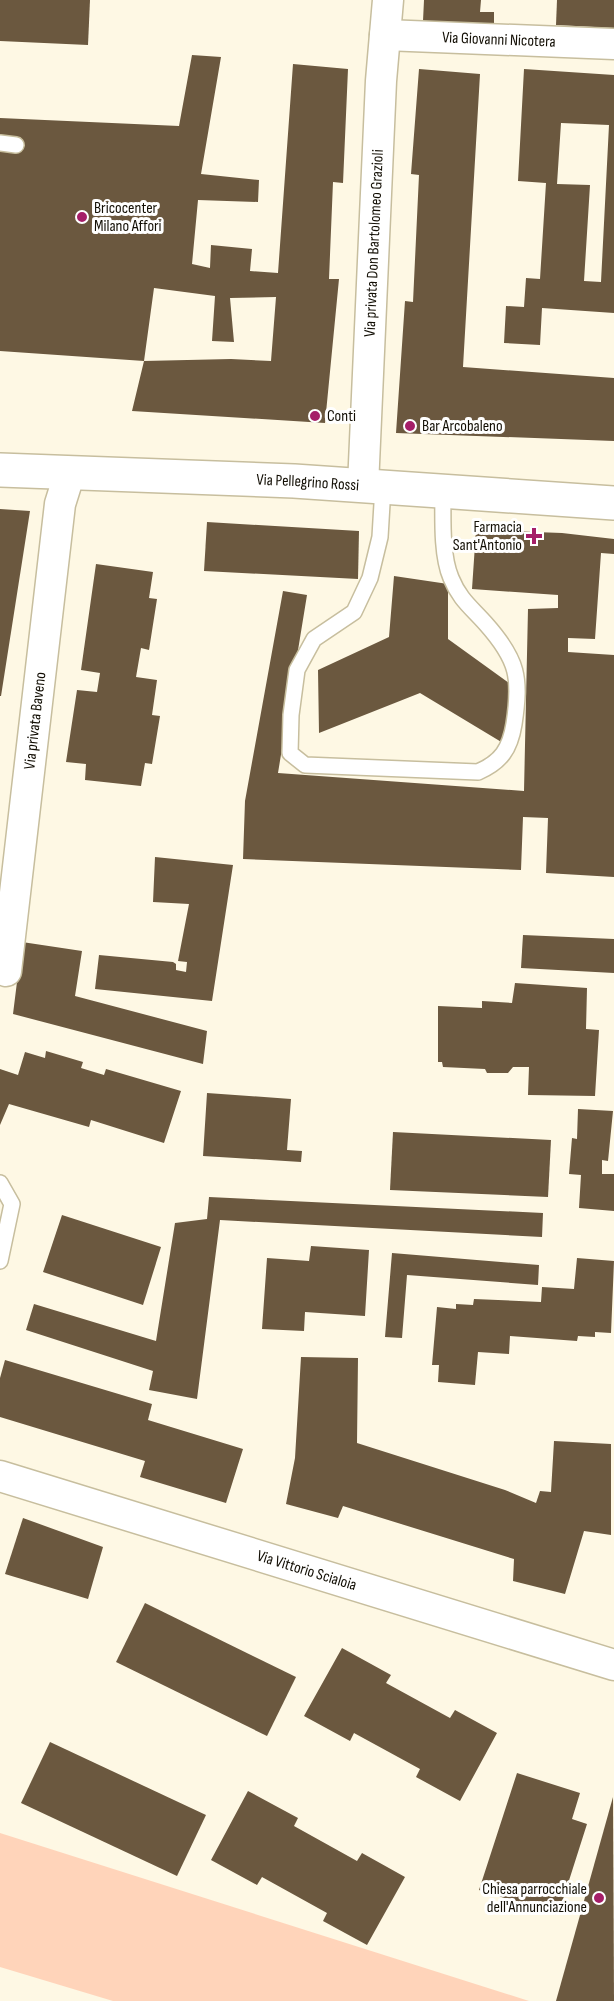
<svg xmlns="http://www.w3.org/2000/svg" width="614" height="2001" font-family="'Sofia Sans Condensed',sans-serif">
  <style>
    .green { fill: #ffd4ba }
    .building { fill: #6b583f; fill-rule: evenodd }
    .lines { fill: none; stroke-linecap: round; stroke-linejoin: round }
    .lane-casing { stroke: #c7be9e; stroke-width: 18 }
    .street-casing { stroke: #c7be9e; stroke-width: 33 }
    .secondary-casing { stroke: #c7be9e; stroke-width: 36 }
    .lane { stroke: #fff; stroke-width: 15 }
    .street { stroke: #fff; stroke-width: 30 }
    .secondary { stroke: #fff; stroke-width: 33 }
    .poi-dot { fill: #a51e68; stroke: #fff; stroke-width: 2 }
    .labels { text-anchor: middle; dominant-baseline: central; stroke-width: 6; stroke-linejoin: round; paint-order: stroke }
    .street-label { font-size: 16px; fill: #120e04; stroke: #fff }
    .poi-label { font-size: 16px; fill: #120e04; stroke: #fff; text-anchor: start }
  </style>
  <rect width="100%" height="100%" fill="#fef8e4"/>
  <!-- green -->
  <path class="green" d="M0,1833L529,2001H113L0,1967Z"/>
  <!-- building -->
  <g class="building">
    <path d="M0,0H90L88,45L0,41Z"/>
    <path d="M424,0H481L480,12H494V25L423,21Z"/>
    <path d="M557,0H614V28L556,25Z"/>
    <path d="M192,55L221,57L201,174L259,180L258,202L198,200L192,264L210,268L211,245L252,249L250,271L278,273L293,64L348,69L343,183L333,182L329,279H339L325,423L132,411L144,361L231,359L271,361L276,297L230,298L234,342L212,341L215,296L154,288L144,361L0,351V118L179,126Z"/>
    <path d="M419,69L480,74L463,367L614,378V441L396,433L405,301L413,302L419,175L411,174Z"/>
    <path d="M524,69L614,75V313L542,308L540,345L504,343L506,306L524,307L526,278L540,279L546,183L518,181ZM561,123L609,125L601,282L584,281L590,185L557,184Z"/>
    <path d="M0,509L30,511L1,696H0Z"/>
    <path d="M207,522L359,531L358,579L204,571Z"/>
    <path d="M476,530L562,533L614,539V554L601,553L595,639L568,638V652L614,655V877L546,873L548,818L523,817L521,870L243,859L245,801L283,591L307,595L278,773L524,791L528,609L558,608V595L472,589Z"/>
    <path d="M96,564L153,572L149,598L157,599L149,650L141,648L136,677L157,680L152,715L160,716L152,764L145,763L141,786L85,780L86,764L66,762L77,690L97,692L100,673L81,670Z"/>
    <path d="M394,576L448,584V639L513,686L503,743L420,693L319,733L318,670L389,637Z"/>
    <path d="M155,857L233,865L212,1001L95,989L99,955L173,962L176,964V970L186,972L187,962L178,961L189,904L153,902Z"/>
    <path d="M523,935L614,939V973L521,968Z"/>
    <path d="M22,942L82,951L75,996L207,1031L203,1064L13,1014Z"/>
    <path d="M515,983L587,988L586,1029L599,1030L595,1096L528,1095L529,1067H513L508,1073H487L485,1069L443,1067L442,1062H438V1006L482,1008V1001L512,1003Z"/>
    <path d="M46,1051L83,1062L81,1068L104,1075L106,1069L181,1091L164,1143L91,1120L89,1127L9,1104L0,1125V1069L18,1075L25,1052L45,1058Z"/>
    <path d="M207,1093L291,1099L287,1150L302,1151L301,1162L203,1156Z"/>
    <path d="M578,1109L613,1111L608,1161L602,1160V1174H614V1211L579,1208L581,1175L569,1174L572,1138L577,1139Z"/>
    <path d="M393,1132L551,1140L548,1197L390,1190Z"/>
    <path d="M209,1197L543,1213L542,1237L220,1220L197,1399L149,1390L153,1371L26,1330L34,1304L156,1341L175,1223L207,1219Z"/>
    <path d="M62,1215L161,1247L143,1305L43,1272Z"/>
    <path d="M311,1246L369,1250L365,1316L305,1312L304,1331L262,1329L267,1258L309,1261Z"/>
    <path d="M392,1253L539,1265L538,1285L407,1275L402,1338L385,1337Z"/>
    <path d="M577,1258L614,1261L611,1333L595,1332V1337L578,1336L577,1341L510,1336L509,1354L478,1352L475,1385L438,1382L439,1365H432L437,1307L456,1309V1304L473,1305L474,1299L541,1302L542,1287L574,1289Z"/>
    <path d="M301,1357L358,1358L357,1443L505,1490L536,1503L540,1491L551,1492L554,1441L611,1444V1535L584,1531L565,1594L513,1581L514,1559L343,1506L338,1518L286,1504L295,1458Z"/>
    <path d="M5,1360L152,1404L148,1420L243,1449L226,1503L140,1477L145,1461L0,1417V1378Z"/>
    <path d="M23,1518L103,1547L88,1599L5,1574Z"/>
    <path d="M145,1603L296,1677L267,1736L116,1662Z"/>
    <path d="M342,1648L391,1675L386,1683L450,1718L455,1710L497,1733L460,1801L416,1777L420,1769L354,1733L350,1741L304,1716Z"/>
    <path d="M50,1742L206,1815L177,1876L21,1803Z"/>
    <path d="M517,1773L580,1793L572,1819L587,1824L558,1915L479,1890Z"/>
    <path d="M248,1791L298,1818L294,1826L357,1861L362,1853L405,1877L367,1945L323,1921L327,1913L262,1877L257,1885L211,1860Z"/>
    <path d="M613,1797L614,2001H556Z"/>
  </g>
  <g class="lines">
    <!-- lane casing -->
    <g class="lane-casing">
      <g id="lane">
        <path d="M0,143L16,145"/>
        <path d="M383,487L380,537L370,578L354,612L314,639L297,670L291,715L290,753L305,765L478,772C501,762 510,749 514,724C521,678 518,660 486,624C471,607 460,600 451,578C441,555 443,516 443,491"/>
        <path d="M0,1183L12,1204L0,1261"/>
      </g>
    </g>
    <!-- street casing -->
    <g class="street-casing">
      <g id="street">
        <path id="s1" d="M385,35L614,44"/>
        <path id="s2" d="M363,486L381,81L388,0"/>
        <path id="s3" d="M6,971L60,504L70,472"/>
        <path id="s4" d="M0,1476L614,1665"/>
      </g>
    </g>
    <!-- secondary casing -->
    <g class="secondary-casing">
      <g id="secondary">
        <path id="s5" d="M0,470L294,481L614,503"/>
      </g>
    </g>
    <!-- lane -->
    <use href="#lane" class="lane"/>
    <!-- street -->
    <use href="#street" class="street"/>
    <!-- secondary -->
    <use href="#secondary" class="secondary"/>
  </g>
  <!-- markers -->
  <g class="poi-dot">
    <circle cx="82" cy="217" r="6"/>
    <circle cx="315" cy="416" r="6"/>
    <circle cx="410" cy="426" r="6"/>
    <path d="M531 527h6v6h6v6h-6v6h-6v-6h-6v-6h6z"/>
    <circle cx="599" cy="1898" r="6"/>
  </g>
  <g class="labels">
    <!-- street labels -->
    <g class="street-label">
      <text stroke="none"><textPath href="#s1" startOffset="114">Via Giovanni Nicotera</textPath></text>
      <text stroke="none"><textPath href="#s2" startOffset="243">Via privata Don Bartolomeo Grazioli</textPath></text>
      <text stroke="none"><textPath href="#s5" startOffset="308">Via Pellegrino Rossi</textPath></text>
      <text stroke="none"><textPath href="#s3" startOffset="252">Via privata Baveno</textPath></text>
      <text stroke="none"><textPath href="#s4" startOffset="321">Via Vittorio Scialoia</textPath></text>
    </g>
    <!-- poi labels -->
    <g class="poi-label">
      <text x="94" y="208">Bricocenter<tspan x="94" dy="18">Milano Affori</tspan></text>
      <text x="327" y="416">Conti</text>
      <text x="422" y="426">Bar Arcobaleno</text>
      <text x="522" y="527" text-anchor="end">Farmacia<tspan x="522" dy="18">Sant'Antonio</tspan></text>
      <text x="587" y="1889" text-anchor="end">Chiesa parrocchiale<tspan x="587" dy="18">dell'Annunciazione</tspan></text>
    </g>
  </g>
</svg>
